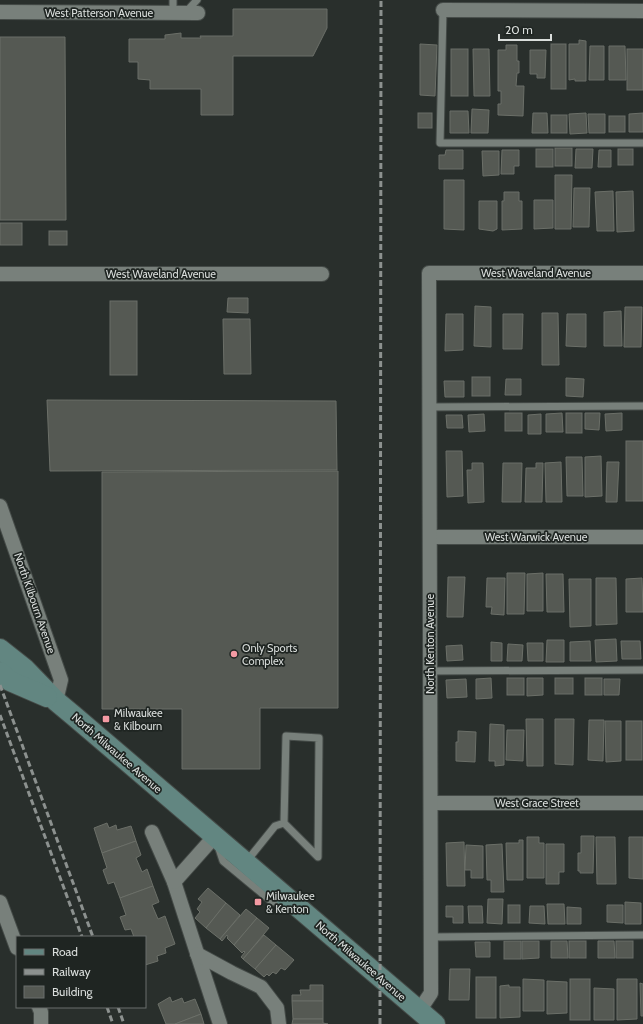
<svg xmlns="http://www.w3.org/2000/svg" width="643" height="1024" font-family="Cabin,sans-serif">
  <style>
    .building { fill: #555953; stroke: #6b6f68 }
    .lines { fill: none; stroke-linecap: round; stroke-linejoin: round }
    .lane-casing { stroke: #454b48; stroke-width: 9 }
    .street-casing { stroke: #454b48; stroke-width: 16 }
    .secondary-casing { stroke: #454b48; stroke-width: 22 }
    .lane { stroke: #78807b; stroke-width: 7 }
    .street { stroke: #78807b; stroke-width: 14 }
    .secondary { stroke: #628681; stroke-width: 20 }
    .rail { stroke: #8c918f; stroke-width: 3; stroke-dasharray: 6 3; stroke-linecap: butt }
    .poi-dot { fill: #f49aa3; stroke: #1f2522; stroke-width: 1.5 }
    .labels { text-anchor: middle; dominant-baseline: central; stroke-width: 3.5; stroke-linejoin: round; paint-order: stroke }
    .street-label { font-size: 11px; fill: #dadedc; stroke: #1f2522 }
    .poi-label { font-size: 11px; fill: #dadedc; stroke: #1f2522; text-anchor: start }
  </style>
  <rect width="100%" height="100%" fill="#292f2c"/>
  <!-- building -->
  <g class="building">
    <path d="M233,9H327V28L313,56H233V115H201V89H150V80L138,79V62H129V39H165V35L181,33V38H201L200,36H233Z"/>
    <path d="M0,37H65L66,220H0Z"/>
    <path d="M579,40L586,41V81H575V79L569,80V44H579Z"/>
    <path d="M420,44L437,45L435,96L420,95Z"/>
    <rect x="551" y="44" width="15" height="45"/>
    <path d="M506,45H517V61H519V73H517L516,86H524L523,116L498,115V104H501V91H498V50H506Z"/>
    <path d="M590,46H604V80H589Z"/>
    <path d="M609,46H625L626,80H609Z"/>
    <rect x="451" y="49" width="17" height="47"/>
    <path d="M473,49H489L490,96H474Z"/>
    <rect x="627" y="49" width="16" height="41"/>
    <path d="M530,50H546L545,78H537V74H530Z"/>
    <path d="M472,109L489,110L488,133H471Z"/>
    <path d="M450,111H468L469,133H450Z"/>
    <rect x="418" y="113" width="14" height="15"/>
    <path d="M533,113H547L548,133H532Z"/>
    <path d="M586,113L587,133L570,134L569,114Z"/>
    <path d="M643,113V132H629V114Z"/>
    <path d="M588,114H605V133H589Z"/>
    <rect x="551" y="115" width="16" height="18"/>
    <rect x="609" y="116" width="16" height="16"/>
    <rect x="555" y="148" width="17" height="18"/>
    <rect x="536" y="149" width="17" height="18"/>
    <path d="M576,149H593L592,168H575Z"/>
    <rect x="618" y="149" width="15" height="16"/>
    <path d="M446,150H463V169H439V155H445Z"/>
    <path d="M502,150H519V166H514V174H501Z"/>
    <path d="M599,150H611V167H598Z"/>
    <path d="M482,151H499V175L483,176Z"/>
    <path d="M555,175H572L571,229H555Z"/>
    <path d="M444,180H464V230L444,229Z"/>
    <path d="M574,188H590L589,227H573Z"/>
    <path d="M613,191L614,231H597L595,192Z"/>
    <path d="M633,191L634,231L617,232L616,192Z"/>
    <path d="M504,192H519V201H522V229L502,230V201H504Z"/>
    <path d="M534,200H553V228L534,229Z"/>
    <path d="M479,201H497V229L493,231L479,229Z"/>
    <rect x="0" y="223" width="22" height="22"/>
    <rect x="49" y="231" width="18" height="14"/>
    <path d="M228,298H248V313L227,312Z"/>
    <rect x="110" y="301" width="27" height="74"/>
    <path d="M475,306L491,307V347L474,346Z"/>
    <path d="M625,307H642L641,347H624Z"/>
    <path d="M621,311L622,346H604V312Z"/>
    <path d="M542,313H558L559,365H542Z"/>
    <path d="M446,314H463V350L445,351Z"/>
    <path d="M503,314H523L522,349H503Z"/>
    <path d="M567,314H586V347L566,346Z"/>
    <path d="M223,319H250L251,374H224Z"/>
    <rect x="472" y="377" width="18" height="19"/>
    <path d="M566,378L584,379L583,397L566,396Z"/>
    <path d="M506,379H521V395H505Z"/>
    <path d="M444,381H464V397H445Z"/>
    <path d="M47,400L336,401L337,470L50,471Z"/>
    <rect x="505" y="413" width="17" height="18"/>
    <path d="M562,413L563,432H546V414Z"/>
    <rect x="566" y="413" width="16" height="20"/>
    <path d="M585,413H600L599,430L585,429Z"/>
    <path d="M622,413V430L606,431L605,414Z"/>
    <path d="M484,414L485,431L469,432L468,415Z"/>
    <path d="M541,414V434H528V415Z"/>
    <path d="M446,415H462L463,428H447Z"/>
    <rect x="626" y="441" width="17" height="60"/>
    <path d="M446,451H462L463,496L447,497Z"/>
    <path d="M601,456L602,496L585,497V457Z"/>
    <path d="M566,457H582L583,496H567Z"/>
    <path d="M561,462L562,502H546L545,463Z"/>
    <path d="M607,462H619L617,502H606Z"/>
    <path d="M472,463H483L484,502L468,503L467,470H472Z"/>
    <path d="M503,463H522L521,502H502Z"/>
    <path d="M536,463H543L542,502H525L526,468H536Z"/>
    <path d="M338,471V708H260V769H182V709H102V472Z"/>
    <path d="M507,573H525L524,614H507Z"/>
    <path d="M543,573V611H527V574Z"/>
    <path d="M546,574H563L564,612H547Z"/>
    <path d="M448,577H465L463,617H447Z"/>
    <path d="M487,578H505L504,615L491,614L492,607H486Z"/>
    <path d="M596,578H616L617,624L596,625Z"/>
    <path d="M642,578L643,612H626V579Z"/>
    <path d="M569,579H591V626L570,627Z"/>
    <path d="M616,639L617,661L596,662L595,640Z"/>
    <path d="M547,640H564V662H546Z"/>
    <path d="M590,641L591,661H570V642Z"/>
    <path d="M621,641H640L641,659H622Z"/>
    <path d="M491,642L502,643V661H491Z"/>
    <path d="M527,643H543V661H528Z"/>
    <path d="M508,644L523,645L522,661H507Z"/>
    <path d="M462,645L463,660L447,661L446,646Z"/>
    <path d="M491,678L492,698L476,699V679Z"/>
    <rect x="507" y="678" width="17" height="17"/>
    <path d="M527,678H543V695L527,696Z"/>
    <rect x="555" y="678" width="18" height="16"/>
    <rect x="585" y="678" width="17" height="17"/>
    <path d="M466,679L467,697L447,698L446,680Z"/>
    <path d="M604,679H620L619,695H604Z"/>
    <path d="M526,719H543V766H527Z"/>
    <path d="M555,719H574L573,765L555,764Z"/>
    <path d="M589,720H604L603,761L588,760Z"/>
    <path d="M605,721H621V761L606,762Z"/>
    <rect x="626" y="721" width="16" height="39"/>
    <path d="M490,724L504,725V765L495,766V761H489Z"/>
    <path d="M507,730H524L523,761L506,760Z"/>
    <path d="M458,731L476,732L475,762L456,761V742H458Z"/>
    <path d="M107,823L109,828L116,825L117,830L131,826L136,841L102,853L94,828Z"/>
    <path d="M581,836H594L593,873H580V871H578V853H581Z"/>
    <path d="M527,837H539V843H544V878H527Z"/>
    <path d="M596,837H615L616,884H597Z"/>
    <path d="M629,837H643V879L629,878Z"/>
    <path d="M519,840H523V880H507L506,843H519Z"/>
    <path d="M136,841L141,855L136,858L142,872L147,869L153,886L120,898L114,882L108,884L103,870L107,868L102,853Z"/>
    <path d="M464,842L465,886H447L446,843Z"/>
    <path d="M502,844L504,892H491V880H487L486,845Z"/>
    <path d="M546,844H564V872H559V884H546Z"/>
    <path d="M466,845L483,846V878H471V870H465Z"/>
    <path d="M153,886L159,902L152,905L158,919L165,916L175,944L165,948L166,953L157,956L158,961L145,965V937H134L131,929L125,930L120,917L126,915L120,898Z"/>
    <path d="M208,888L226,903L206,928L195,918L200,912L197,909L202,902L198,899Z"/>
    <path d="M488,899H503L502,924L487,923Z"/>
    <path d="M625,902L641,903V924H625Z"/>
    <path d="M226,903L240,915L220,939L206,928Z"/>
    <path d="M547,904H564L565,924H548Z"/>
    <rect x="508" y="905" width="12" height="18"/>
    <path d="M607,905H623V923L607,922Z"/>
    <path d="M446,906H463V923H453V917H446Z"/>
    <path d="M468,906H482L483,923H469Z"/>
    <path d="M530,906H544L545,924L529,923Z"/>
    <path d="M567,907L581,908V924H567Z"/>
    <path d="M246,909L257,918L234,945L227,938L228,937L227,935L222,941L220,939Z"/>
    <path d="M257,918L269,928L243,959L241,957L245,952L244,951L242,953L234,945Z"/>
    <path d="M264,935L276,945L255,969L243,959Z"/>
    <rect x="504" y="941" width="17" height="18"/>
    <path d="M522,941H539V958L522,959Z"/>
    <path d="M551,941H567L568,958H551Z"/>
    <rect x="569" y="941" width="17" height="17"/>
    <path d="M598,941H614L615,958H598Z"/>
    <rect x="616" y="941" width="17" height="17"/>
    <path d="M475,942H490V957H476Z"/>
    <path d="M276,945L294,960L285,970L281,968L276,974L273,972L269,976L267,974L264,977L255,969Z"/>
    <path d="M450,969H470L469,1000H449Z"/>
    <rect x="476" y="977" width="20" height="41"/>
    <path d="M523,979L544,980V1011H523Z"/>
    <rect x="570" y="979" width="20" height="41"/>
    <path d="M617,979H637V1019L617,1020Z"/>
    <path d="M547,981L567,982V1013L547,1014Z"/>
    <path d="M640,983L643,984V1016H641Z"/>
    <path d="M310,985H323V1001H292V995H301L300,990H310Z"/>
    <path d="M509,985V987H520V1017L500,1018V986Z"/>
    <path d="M594,988L614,989V1020H594Z"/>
    <path d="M170,997L172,1002L182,998L184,1003L195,999L201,1014L175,1024H166L158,1004Z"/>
    <path d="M292,1001H323V1019H293Z"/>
    <path d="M201,1014L204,1024H175Z"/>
    <path d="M293,1019H323V1023L328,1024H292Z"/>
  </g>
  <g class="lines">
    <!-- lane casing -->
    <g class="lane-casing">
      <g id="lane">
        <path d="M173,0V13"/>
        <path d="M443,10L440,143H643"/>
        <path d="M186,12L197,0"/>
        <path d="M430,407L643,406"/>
        <path d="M430,671L643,670"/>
        <path d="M218,846L223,861L270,900L287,907"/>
        <path d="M246,862L275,826L284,823L286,736L319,738L318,857L284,823"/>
        <path d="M431,937L643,935"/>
      </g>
    </g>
    <!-- street casing -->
    <g class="street-casing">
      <g id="street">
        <path d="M443,10L643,11"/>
        <path d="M0,12L198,13"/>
        <path d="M0,274H322"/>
        <path d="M0,506L61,680L56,701"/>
        <path d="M430,537H643"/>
        <path d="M431,803H643"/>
        <path d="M152,832L174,882L220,1024"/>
        <path d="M174,882L214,837"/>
        <path d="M0,902L17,948"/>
        <path d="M197,954L232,973L261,987L277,1008L279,1024"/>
        <path d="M39,1007L41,1012V1024"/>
        <path d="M419,1011L431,993L429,273H643"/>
      </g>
    </g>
    <!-- secondary casing -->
    <g class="secondary-casing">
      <g id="secondary">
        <path d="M0,649L24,668L56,701L74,716L435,1024"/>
        <path d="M0,672L10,681L47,697"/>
      </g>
    </g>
    <!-- lane -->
    <use href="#lane" class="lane"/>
    <!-- street -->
    <use href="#street" class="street"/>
    <!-- secondary -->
    <use href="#secondary" class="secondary"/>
    <!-- rail -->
    <g class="rail">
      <path d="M0,685L93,937"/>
      <path d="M0,715L82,937"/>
      <path d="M107,1007L113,1024"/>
      <path d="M118,1007L124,1024"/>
      <path d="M380,1024L381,0"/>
    </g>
  </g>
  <!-- markers -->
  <g class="poi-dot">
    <circle cx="234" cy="654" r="4"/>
    <rect x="102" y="715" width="8" height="8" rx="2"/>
    <rect x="254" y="898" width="8" height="8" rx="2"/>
  </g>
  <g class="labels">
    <!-- street labels -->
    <g class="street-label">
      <text x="99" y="13">West Patterson Avenue</text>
      <text x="536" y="273">West Waveland Avenue</text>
      <text x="161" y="274">West Waveland Avenue</text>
      <text x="536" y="537">West Warwick Avenue</text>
      <text transform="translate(35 603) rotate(71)">North Kilbourn Avenue</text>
      <text transform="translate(430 644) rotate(-90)">North Kenton Avenue</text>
      <text transform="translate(117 753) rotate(41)">North Milwaukee Avenue</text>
      <text x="537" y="803">West Grace Street</text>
      <text transform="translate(361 961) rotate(41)">North Milwaukee Avenue</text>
    </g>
    <!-- poi labels -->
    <g class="poi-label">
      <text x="242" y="648">Only Sports<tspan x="242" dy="13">Complex</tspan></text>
      <text x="114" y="713">Milwaukee<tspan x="114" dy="13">&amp; Kilbourn</tspan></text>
      <text x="266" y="896">Milwaukee<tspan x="266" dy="13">&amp; Kenton</tspan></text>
    </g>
  </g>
  <!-- legend -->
  <rect x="16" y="936" width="130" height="72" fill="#1f2522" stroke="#6a6f6c"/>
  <rect x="24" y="949" width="20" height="6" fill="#628681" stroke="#6a6f6c"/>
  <text x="52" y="956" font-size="12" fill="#dadedc">Road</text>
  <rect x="24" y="969" width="20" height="6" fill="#8c918f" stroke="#6a6f6c"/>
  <text x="52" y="976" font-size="12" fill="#dadedc">Railway</text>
  <rect x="24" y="986" width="20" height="12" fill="#555953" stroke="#6a6f6c"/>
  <text x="52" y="996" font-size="12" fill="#dadedc">Building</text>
  <!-- scale -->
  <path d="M499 34v6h52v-6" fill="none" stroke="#dadedc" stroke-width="2"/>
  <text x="505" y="34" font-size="12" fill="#dadedc" stroke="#1f2522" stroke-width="3" paint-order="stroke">20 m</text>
</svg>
